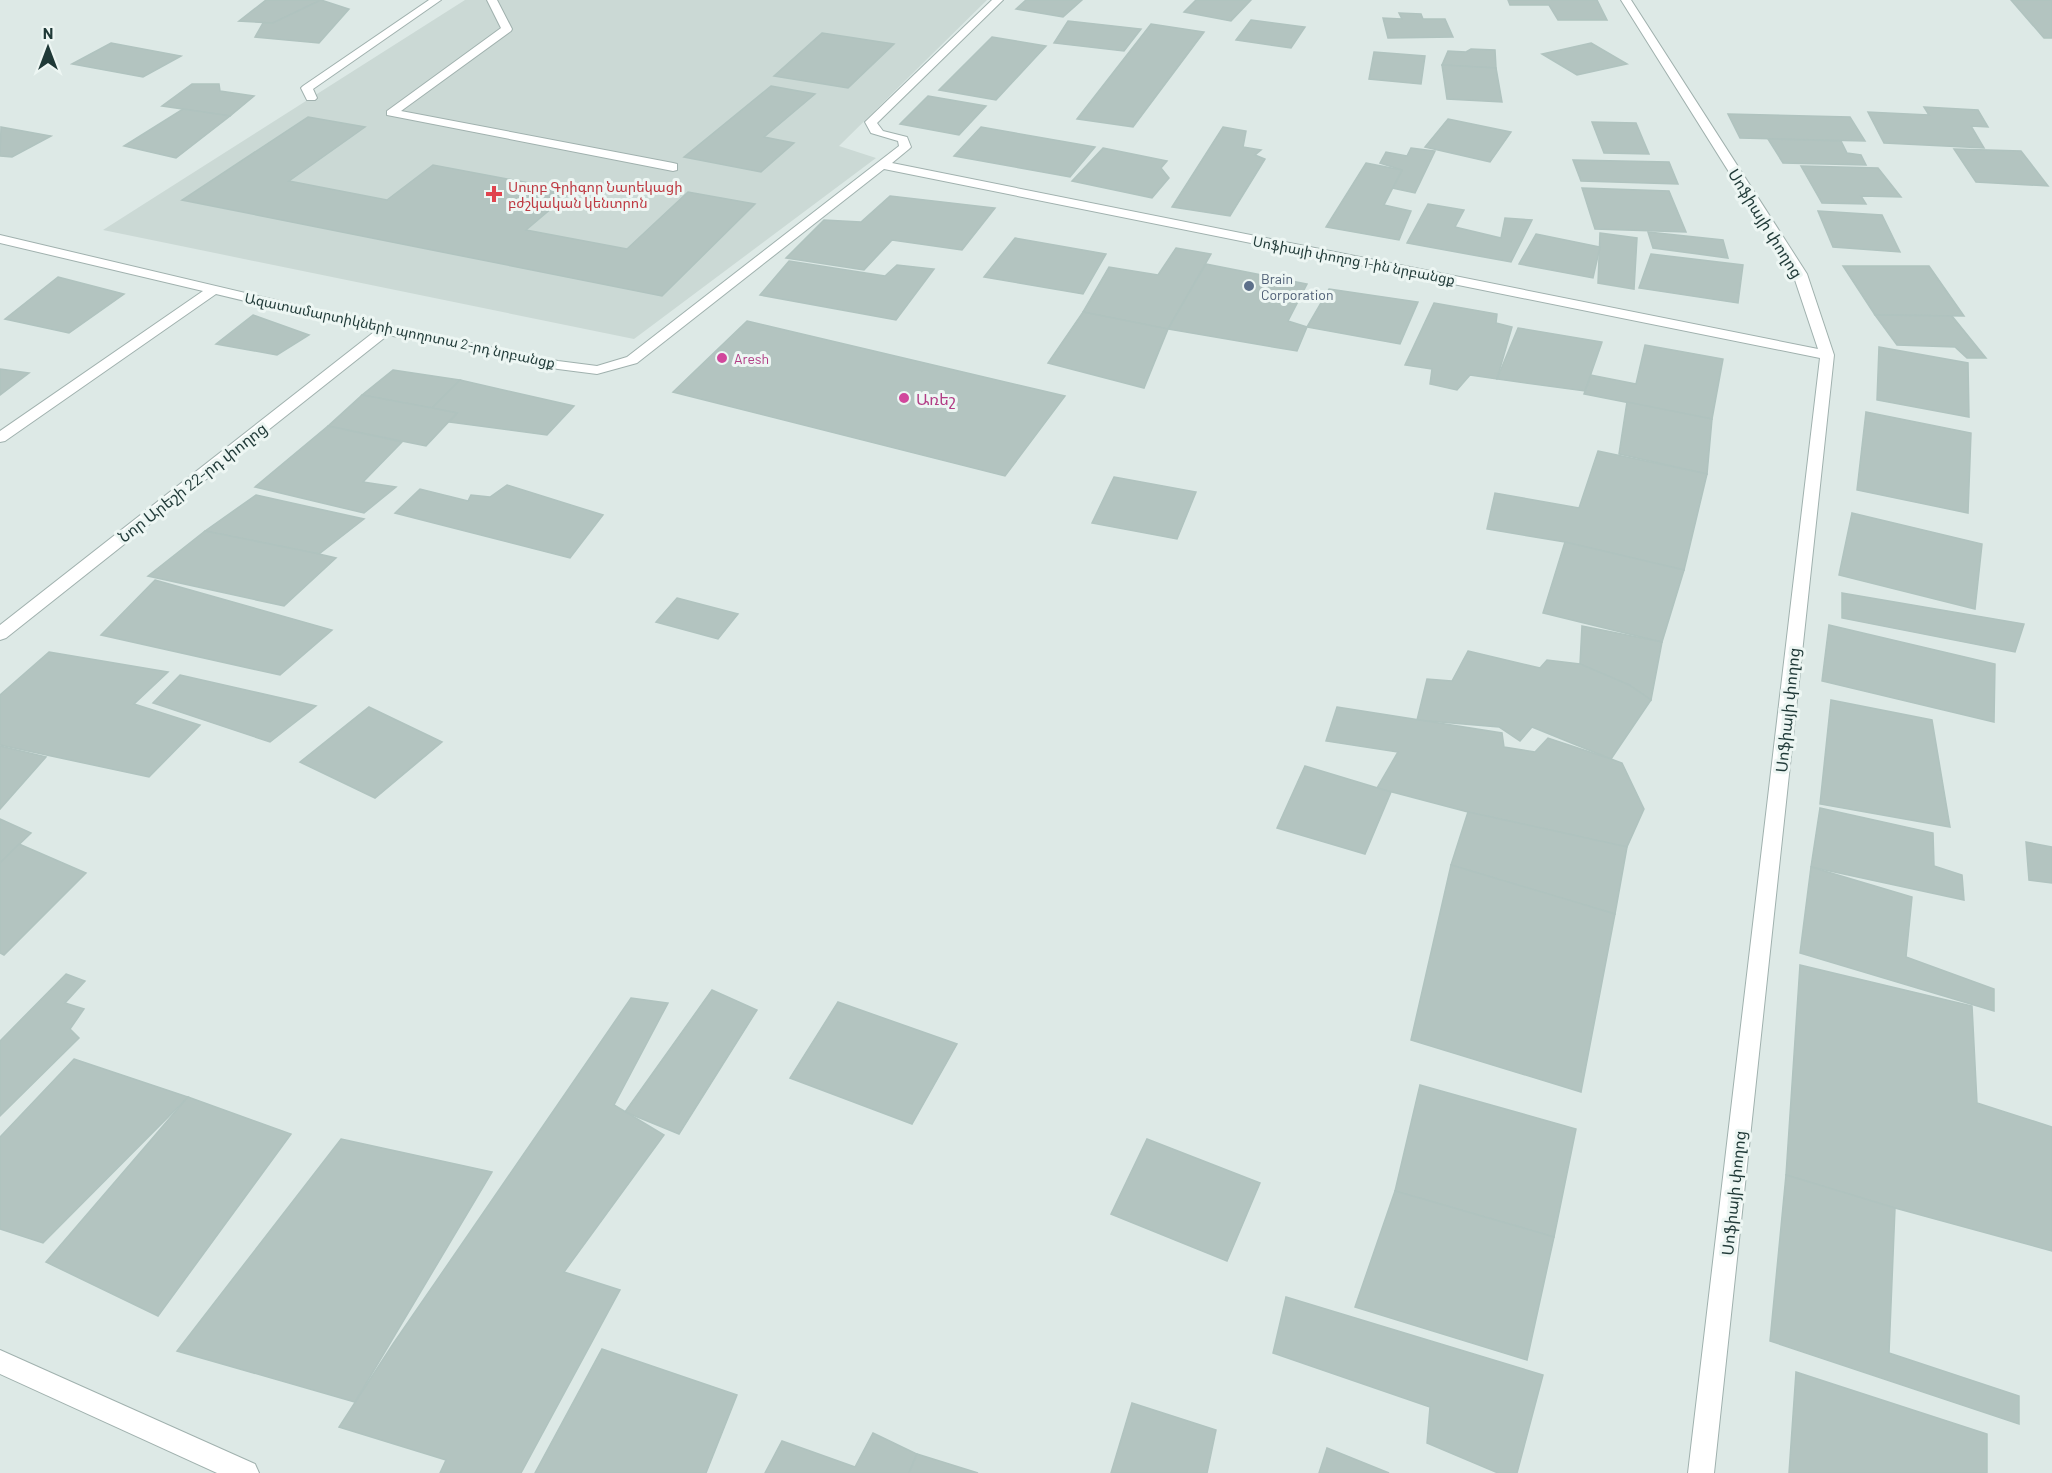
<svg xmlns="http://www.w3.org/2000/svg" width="2052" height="1473" font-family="Barlow,'Noto Sans Armenian',sans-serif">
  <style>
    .built { fill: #cbd9d5 }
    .building { fill: #b3c4c0; stroke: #b0c3bf; stroke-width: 1.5 }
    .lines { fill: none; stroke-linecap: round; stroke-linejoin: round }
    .service-casing { stroke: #a0b1ae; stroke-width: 2 }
    .minor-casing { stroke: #a0b1ae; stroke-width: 2 }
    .service { fill: #fff; fill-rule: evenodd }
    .minor { fill: #fff; fill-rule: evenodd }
    .health-dot { fill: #e0444e; stroke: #edf6f3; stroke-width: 2 }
    .service-dot { fill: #5c6f8a; stroke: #edf6f3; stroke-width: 2 }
    .hotel-dot { fill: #d1479c; stroke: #edf6f3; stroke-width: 2 }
    .labels { text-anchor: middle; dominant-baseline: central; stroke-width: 6; stroke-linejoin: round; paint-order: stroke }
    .far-health-label { font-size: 14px; fill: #be3a42; stroke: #edf6f3; text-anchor: start }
    .far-street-label { font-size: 14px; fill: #1f3937; stroke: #edf6f3 }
    .far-service-label { font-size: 14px; fill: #4e5e75; stroke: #edf6f3; text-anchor: start }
    .far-hotel-label { font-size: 14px; fill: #b23c85; stroke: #edf6f3; text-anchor: start }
    .street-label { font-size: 16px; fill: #1f3937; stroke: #edf6f3 }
    .hotel-label { font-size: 16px; fill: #b23c85; stroke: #edf6f3; text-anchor: start }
  </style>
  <rect width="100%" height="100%" fill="#dde9e6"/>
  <!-- built -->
  <path class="built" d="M465,0H987L839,146L876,158L634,339L103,230Z"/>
  <!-- building -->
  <g class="building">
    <path d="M266,0H321L273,23L239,21Z"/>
    <path d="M321,0L349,9L319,43L255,37L263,23H273Z"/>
    <path d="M1026,0H1082L1063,17L1016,9Z"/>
    <path d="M1196,0H1251L1231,21L1184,12Z"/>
    <path d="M1508,0H1597L1607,20H1558L1549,5H1510Z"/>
    <path d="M2011,0H2052V38H2044Z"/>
    <path d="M1399,13L1421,14L1423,19H1445L1453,37L1388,38L1383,18L1402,19Z"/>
    <path d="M1251,20L1305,27L1291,48L1236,40Z"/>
    <path d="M1068,21L1141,29L1124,51L1054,43Z"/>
    <path d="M1151,24L1204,32L1133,127L1077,119Z"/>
    <path d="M822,33L894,44L848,88L774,76Z"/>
    <path d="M992,37L1046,46L996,100L939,90Z"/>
    <path d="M111,43L181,56L143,77L72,64Z"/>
    <path d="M1591,43L1627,64L1577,75L1542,54Z"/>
    <path d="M1471,49L1495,50L1496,68L1442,65L1448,51L1466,52Z"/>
    <path d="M1374,52L1425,56L1421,84L1369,79Z"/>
    <path d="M1442,65L1496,68L1502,102L1447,99Z"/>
    <path d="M192,84H219L220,91L254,96L230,116L162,106Z"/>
    <path d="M771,86L815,94L764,137L794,143L761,172L684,157Z"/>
    <path d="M928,96L986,106L959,135L900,124Z"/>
    <path d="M1924,107L1978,110L1988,127L1971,126L1984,148L1884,143L1868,112L1929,115Z"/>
    <path d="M183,109L230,116L176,158L124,146Z"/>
    <path d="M1728,114L1850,117L1865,141L1740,138Z"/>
    <path d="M308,117L365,127L289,181L387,200L433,165L572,191L526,230L627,249L688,192L755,204L662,296L182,200Z"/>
    <path d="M1448,119L1511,132L1490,162L1425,147Z"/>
    <path d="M1592,122L1636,123L1649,154L1604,153Z"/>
    <path d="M1,127L51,136L12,157L0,156Z"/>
    <path d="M981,127L1095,147L1070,177L954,156Z"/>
    <path d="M1223,127L1246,131L1243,147L1261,150L1255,155L1265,159L1230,216L1172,207Z"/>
    <path d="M1768,139L1841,141L1847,153L1861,155L1866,165L1783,163Z"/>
    <path d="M1103,148L1167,161L1161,168L1169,178L1152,198L1072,181Z"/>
    <path d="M1411,148L1435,151L1415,193L1392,188L1402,170L1380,163L1386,152L1407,156Z"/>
    <path d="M1954,149L2021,151L2048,186L1976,182Z"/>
    <path d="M1573,160L1669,162L1678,184L1581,181Z"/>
    <path d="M1366,163L1402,170L1384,205L1411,211L1399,240L1326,227Z"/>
    <path d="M1801,166L1878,168L1901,197L1861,196L1866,204L1822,203Z"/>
    <path d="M1582,188L1669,191L1686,232L1595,229Z"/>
    <path d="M890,196L995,208L962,250L892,240L864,270L786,258L824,220L861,222Z"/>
    <path d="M1428,204L1464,210L1455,227L1501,238L1505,218L1532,220L1511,262L1407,243Z"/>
    <path d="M1818,211L1882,215L1900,252L1833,247Z"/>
    <path d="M1648,232L1723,240L1728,258L1653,248Z"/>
    <path d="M1600,233L1637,238L1634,289L1598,283Z"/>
    <path d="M1536,234L1600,247L1593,278L1519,264Z"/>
    <path d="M1015,238L1106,254L1083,294L984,277Z"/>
    <path d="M1176,248L1211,254L1168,329L1083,312L1109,267L1158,275Z"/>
    <path d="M1651,254L1743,265L1738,303L1639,288Z"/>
    <path d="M789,261L885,276L897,265L934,269L896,320L760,295Z"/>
    <path d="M1206,264L1307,284L1288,321L1307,327L1297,351L1168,329Z"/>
    <path d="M1843,266H1929L1964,316L1875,315Z"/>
    <path d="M58,277L124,294L69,333L5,319Z"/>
    <path d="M1329,289L1418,302L1400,344L1307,327Z"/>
    <path d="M1434,303L1497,314L1496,323L1512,327L1497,379L1470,375L1457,390L1430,384L1432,369L1405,365Z"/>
    <path d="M1083,312L1168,329L1144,388L1048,363Z"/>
    <path d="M253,315L309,335L277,355L216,344Z"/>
    <path d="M1875,315L1952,316L1986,358H1967L1955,347L1897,345Z"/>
    <path d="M747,321L1065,396L1005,476L673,392Z"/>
    <path d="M1518,328L1602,342L1585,391L1497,379Z"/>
    <path d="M1645,345L1723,359L1712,419L1584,394L1591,375L1636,384Z"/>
    <path d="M1879,347L1968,363L1969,417L1877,400Z"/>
    <path d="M0,369L29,373L0,395Z"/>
    <path d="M393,370L460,380L432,408L362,395Z"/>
    <path d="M460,380L574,406L547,435L449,422L457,413L432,408Z"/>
    <path d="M362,395L432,408L457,413L426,446L328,426Z"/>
    <path d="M1627,402L1712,419L1707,474L1619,454Z"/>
    <path d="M1866,412L1971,433L1968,513L1857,490Z"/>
    <path d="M328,426L402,442L363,482L396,487L364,513L255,487Z"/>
    <path d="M1598,451L1707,474L1684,570L1565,542L1487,529L1495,493L1579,508Z"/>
    <path d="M1114,477L1196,492L1177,539L1092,523Z"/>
    <path d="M507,485L603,515L570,558L395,513L420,489L468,501L471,495L490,497Z"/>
    <path d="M256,495L364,519L319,554L205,531Z"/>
    <path d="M1852,513L1982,544L1975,609L1839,575Z"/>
    <path d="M205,531L319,554L336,558L284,606L148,576Z"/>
    <path d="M1565,542L1684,570L1662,642L1543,613Z"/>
    <path d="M155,580L332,630L280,675L101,635Z"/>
    <path d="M1842,593L2024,624L2015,652L1842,618Z"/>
    <path d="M677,598L738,614L718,639L656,622Z"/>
    <path d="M1829,625L1995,664L1994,722L1822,681Z"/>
    <path d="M1582,626L1662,642L1651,700L1629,685L1580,664Z"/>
    <path d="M1468,651L1540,668L1547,660L1580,664L1629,685L1651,700L1611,759L1532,727L1520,741L1499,727L1417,720L1427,679L1452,681Z"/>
    <path d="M49,652L168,672L134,704L200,725L149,777L0,745V695Z"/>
    <path d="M180,675L316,706L270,742L153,703Z"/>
    <path d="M1831,700L1932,720L1950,827L1820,804Z"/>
    <path d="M369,707L442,742L375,798L300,762Z"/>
    <path d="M1337,707L1502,733L1504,747L1535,752L1548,738L1611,759L1622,763L1644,809L1627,847L1468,812L1377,788L1398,752L1326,741Z"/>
    <path d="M0,746L46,757L0,809Z"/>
    <path d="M1305,766L1391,792L1365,854L1277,828Z"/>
    <path d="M1820,808L1933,833L1934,866L1962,875L1964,900L1811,867Z"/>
    <path d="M1468,812L1627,847L1615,914L1451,865Z"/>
    <path d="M0,819L31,833L0,863Z"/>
    <path d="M2026,842L2052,847V883L2029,880Z"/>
    <path d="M19,844L86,873L4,955L0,953V863Z"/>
    <path d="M1451,865L1615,914L1581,1092L1411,1040Z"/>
    <path d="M1811,867L1912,897L1906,957L1994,989V1011L1800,953Z"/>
    <path d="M1800,965L1972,1006L1977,1103L2052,1127V1251L1895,1208L1786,1175Z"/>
    <path d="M66,974L85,981L65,1003L84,1009L70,1029L79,1038L0,1116V1041Z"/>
    <path d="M712,990L757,1010L679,1134L625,1112Z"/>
    <path d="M631,998L668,1003L614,1105L664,1135L564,1272L620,1290L521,1473H440L446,1460L339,1427L393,1344Z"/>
    <path d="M838,1002L957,1044L912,1124L790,1078Z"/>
    <path d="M74,1059L188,1097L43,1243L0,1229V1137Z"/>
    <path d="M1420,1085L1576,1129L1554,1237L1395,1191Z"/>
    <path d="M188,1097L291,1134L158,1316L46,1262Z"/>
    <path d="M341,1139L492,1172L355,1402L177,1351Z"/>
    <path d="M1147,1139L1260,1183L1227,1261L1111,1214Z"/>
    <path d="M1786,1175L1895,1208L1889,1353L2019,1396V1424L1770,1341Z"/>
    <path d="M1395,1191L1554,1237L1527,1360L1355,1307Z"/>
    <path d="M1286,1297L1543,1375L1517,1473H1498L1427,1443L1430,1407L1273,1353Z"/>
    <path d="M602,1349L737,1395L706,1473H535Z"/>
    <path d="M1796,1372L1987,1434V1473H1789Z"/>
    <path d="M1132,1403L1216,1430L1207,1473H1111Z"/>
    <path d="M873,1433L917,1454L909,1473H765L782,1441L855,1467Z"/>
    <path d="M1327,1448L1389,1473H1319Z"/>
    <path d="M917,1454L978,1473H909Z"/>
  </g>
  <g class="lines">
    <!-- service casing -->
    <g class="service-casing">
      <path id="service" d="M487,0H497L512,29L511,31L401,111L673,163L677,164V170L673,171L387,115V111L501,28Z"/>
    </g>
    <!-- minor casing -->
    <g class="minor-casing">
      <g id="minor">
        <path d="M429,0H441L313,89L317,98L315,100H307L301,88L303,86Z"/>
        <path d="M992,0H1003L877,123L883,131L907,137L911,147L909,149L892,163L1818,349L1793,274L1621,0H1631L1807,274L1834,355L1714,1473H1688L1820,358L884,169L637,363L597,374L558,369L388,335L6,638L0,640V625L374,332L216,294L5,441L0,442V431L203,291L0,243V235L385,326L558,361L597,366L627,357L899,146L898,141L871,133L865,122Z"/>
        <path d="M0,1350L255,1464L259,1473H217L0,1374Z"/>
      </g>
    </g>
    <!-- service -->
    <use href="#service" class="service"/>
    <!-- minor -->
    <use href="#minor" class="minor"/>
  </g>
  <!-- markers -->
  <path class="health-dot" d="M491 185h6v6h6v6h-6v6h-6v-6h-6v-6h6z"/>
  <circle class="service-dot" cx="1249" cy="286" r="6"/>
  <g class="hotel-dot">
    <circle cx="722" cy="358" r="6"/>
    <circle cx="904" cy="398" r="6"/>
  </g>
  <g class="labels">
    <!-- far-health labels -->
    <g class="far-health-label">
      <text x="508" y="186">Սուրբ Գրիգոր Նարեկացի<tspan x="508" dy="16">բժշկական կենտրոն</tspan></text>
    </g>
    <!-- far-street labels -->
    <g class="far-street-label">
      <text transform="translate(1354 260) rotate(11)">Սոֆիայի փողոց 1-ին նրբանցք</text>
      <text transform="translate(400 330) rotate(12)">Ազատամարտիկների պողոտա 2-րդ նրբանցք</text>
    </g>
    <!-- far-service labels -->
    <g class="far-service-label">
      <text x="1261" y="278">Brain<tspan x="1261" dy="16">Corporation</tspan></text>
    </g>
    <!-- far-hotel labels -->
    <g class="far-hotel-label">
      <text x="734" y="358">Aresh</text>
    </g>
    <!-- street labels -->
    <g class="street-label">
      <text transform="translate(1766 223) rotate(58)">Սոֆիայի փողոց</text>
      <text transform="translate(192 482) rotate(-38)">Նոր Արեշի 22-րդ փողոց</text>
      <text transform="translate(1787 710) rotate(-84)">Սոֆիայի փողոց</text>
      <text transform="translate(1733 1193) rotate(-84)">Սոֆիայի փողոց</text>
    </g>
    <!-- hotel labels -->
    <g class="hotel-label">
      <text x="916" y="398">Առեշ</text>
    </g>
  </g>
  <!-- north arrow -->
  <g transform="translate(48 48)" stroke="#edf6f3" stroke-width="4.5" paint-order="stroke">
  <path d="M0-4.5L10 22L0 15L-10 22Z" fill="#1f3937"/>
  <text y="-9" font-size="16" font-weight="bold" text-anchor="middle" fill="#1f3937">N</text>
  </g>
</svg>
